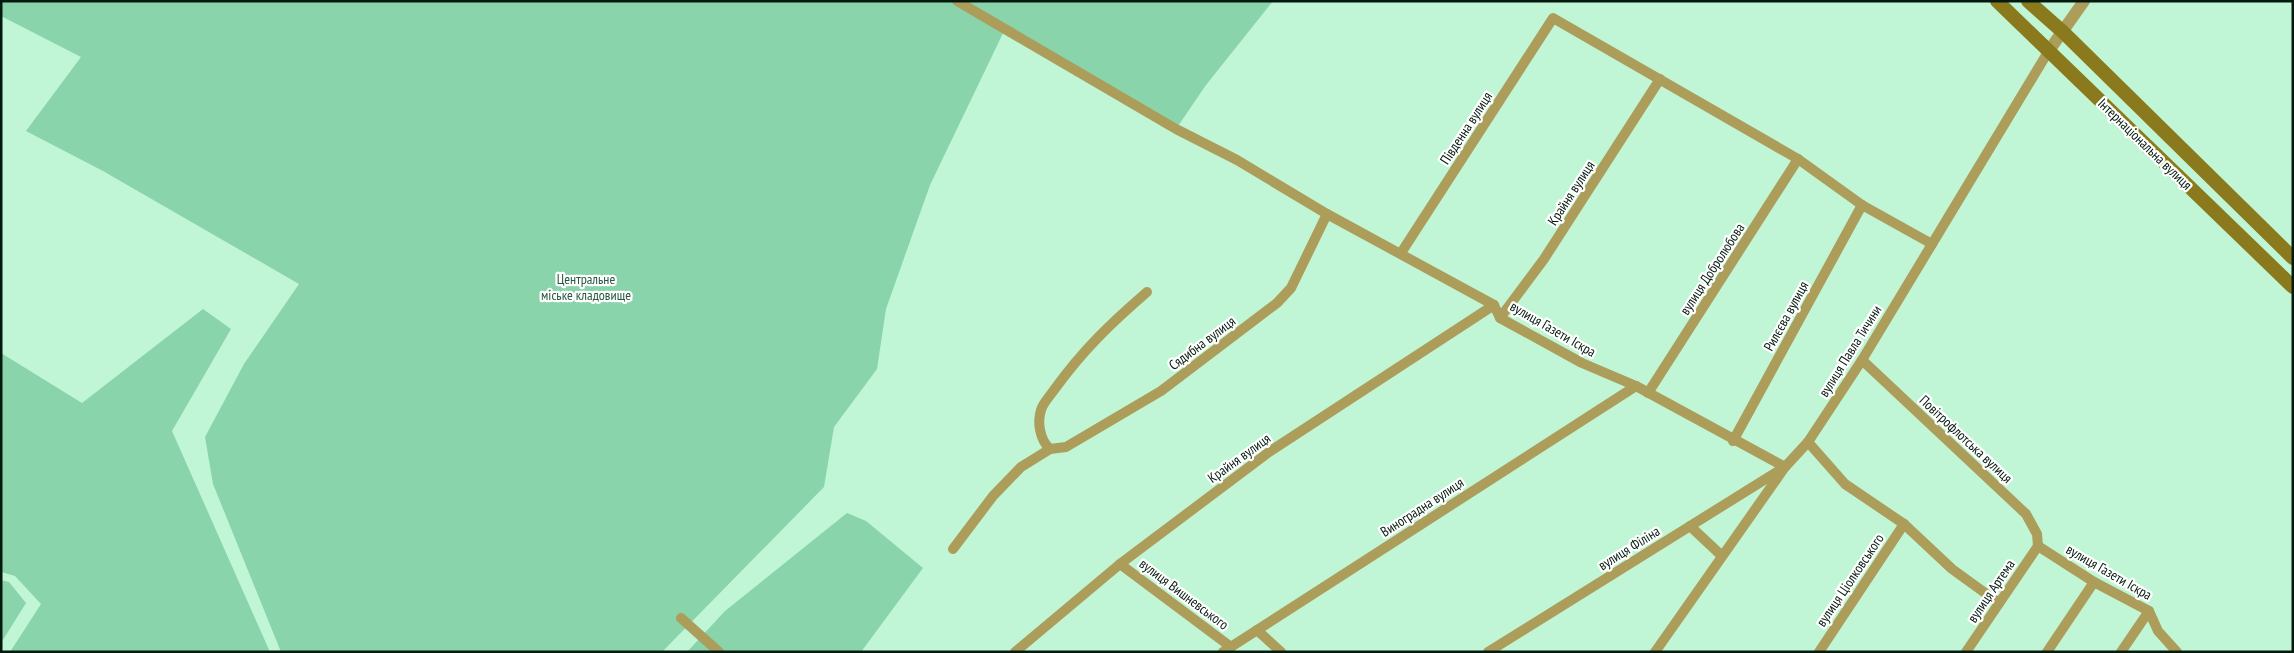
<svg xmlns="http://www.w3.org/2000/svg" width="2294" height="653" font-family="'PT Sans Narrow',sans-serif">
  <style>
    .green { fill: #89d4aa }
    .lines { fill: none; stroke-linecap: round; stroke-linejoin: round }
    .minor { stroke: #ac9e5a; stroke-width: 10 }
    .tertiary { stroke: #ac9e5a; stroke-width: 12 }
    .secondary { stroke: #8b7a1d; stroke-width: 14 }
    .labels { text-anchor: middle; dominant-baseline: central; stroke-width: 4.5; stroke-linejoin: round; paint-order: stroke }
    .street-label { font-size: 14px; fill: #051a0f; stroke: #fff }
    .park-label { font-size: 14px; fill: #295940; stroke: #fff }
  </style>
  <rect width="100%" height="100%" fill="#c0f6d6"/>
  <!-- green -->
  <g class="green">
    <path d="M1,1H1273L1206,85L1176,129L1005,29L930,185L886,309L877,369L834,427L824,487L662,652H281L213,484L205,437L244,364L299,284L103,171L26,131L81,57L1,16Z"/>
    <path d="M203,309L231,329L172,431L270,652H10L41,604L15,576L1,572V353L82,403Z"/>
    <path d="M847,513L866,521L923,568L861,652H687L725,611Z"/>
    <path d="M1,580L9,582L26,603L1,643Z"/>
  </g>
  <g class="lines">
    <!-- minor -->
    <g class="minor">
      <path d="M957,1L1176,129L1237,160L1327,214L1494,305L1500,318L1582,363L1636,386L1785,467"/>
      <path d="M1401,253L1553,18L1798,159L1862,205L1932,244"/>
      <path d="M1500,318L1544,259L1660,79"/>
      <path d="M1862,360L2026,514L2037,534L2038,546"/>
      <path d="M1648,393L1798,159"/>
      <path d="M1733,441L1862,205"/>
      <path d="M1808,442L1845,484L1904,524L1952,569L1999,603"/>
      <path d="M1050,449C1040,440 1037,423 1041,410C1043,403 1050,396 1054,390C1083,350 1110,324 1147,292"/>
      <path d="M1690,526L1722,556"/>
      <path d="M2038,546L2094,582L2149,611L2158,631L2177,652"/>
      <path d="M953,549L993,496L1021,467L1050,449L1066,447L1161,391L1277,303L1291,288L1327,214"/>
      <path d="M1120,564L1231,647"/>
      <path d="M681,618L719,652"/>
      <path d="M1257,630L1281,652"/>
      <path d="M1015,652L1120,564L1269,452L1494,305"/>
      <path d="M1223,652L1636,386"/>
      <path d="M1488,652L1780,470"/>
      <path d="M1655,652L1785,467L1808,442L1862,360L2048,52"/>
      <path d="M1819,652L1904,524"/>
      <path d="M1966,652L2038,546"/>
      <path d="M2047,652L2094,582"/>
      <path d="M2121,652L2149,611"/>
    </g>
    <!-- tertiary -->
    <path class="tertiary" d="M2048,52L2084,1"/>
    <!-- secondary -->
    <g class="secondary">
      <path d="M1997,1L2293,287"/>
      <path d="M2028,1L2063,32L2293,258"/>
    </g>
  </g>
  <g class="labels">
    <!-- street labels -->
    <g class="street-label">
      <text transform="translate(1466 128) rotate(-57)">Південна вулиця</text>
      <text transform="translate(2145 144) rotate(44)">Інтернаціональна вулиця</text>
      <text transform="translate(1571 193) rotate(-57)">Крайня вулиця</text>
      <text transform="translate(1712 269) rotate(-57)">вулиця Добролюбова</text>
      <text transform="translate(1786 316) rotate(-61)">Рилєєва вулиця</text>
      <text transform="translate(1553 329) rotate(30)">вулиця Газети Іскра</text>
      <text transform="translate(1202 343) rotate(-37)">Сядибна вулиця</text>
      <text transform="translate(1850 351) rotate(-58)">вулиця Павла Тичини</text>
      <text transform="translate(1966 439) rotate(43)">Повітрофлотська вулиця</text>
      <text transform="translate(1239 458) rotate(-36)">Крайня вулиця</text>
      <text transform="translate(1422 507) rotate(-33)">Виноградна вулиця</text>
      <text transform="translate(1629 548) rotate(-32)">вулиця Філіна</text>
      <text transform="translate(2109 572) rotate(30)">вулиця Газети Іскра</text>
      <text transform="translate(1850 580) rotate(-56)">вулиця Ціолковського</text>
      <text transform="translate(1991 591) rotate(-56)">вулиця Артема</text>
      <text transform="translate(1184 594) rotate(37)">вулиця Вишневського</text>
    </g>
    <!-- park labels -->
    <g class="park-label">
      <text x="586" y="279">Центральне<tspan x="586" dy="16">міське кладовище</tspan></text>
    </g>
  </g>
  <!-- border -->
  <rect width="2294" height="653" fill="none" stroke="#051a0f" stroke-width="5"/>
</svg>
